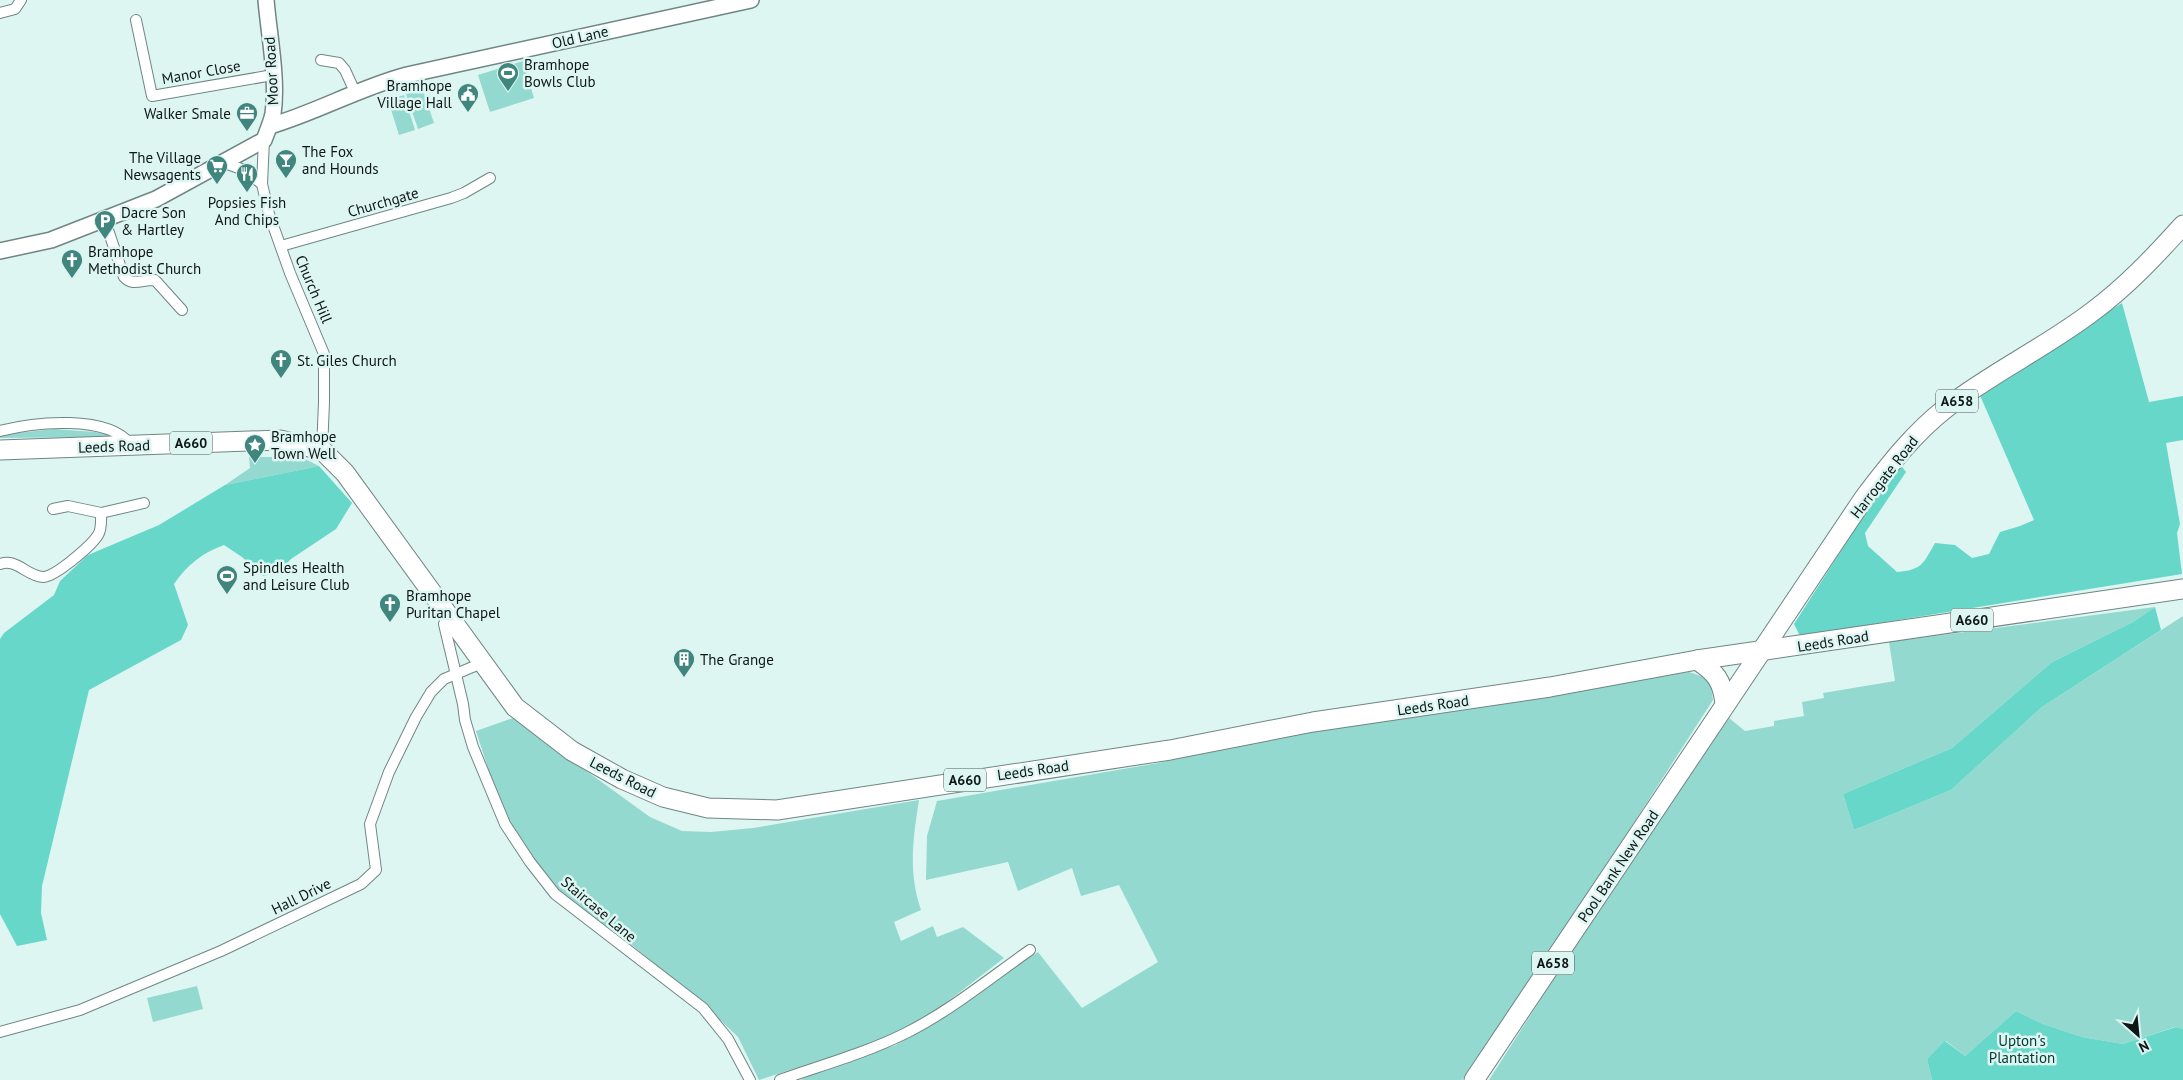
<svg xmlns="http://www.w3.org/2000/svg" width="2183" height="1080" font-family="'PT Sans',sans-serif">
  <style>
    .green { fill: #93d9d0 }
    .forest { fill: #67d7ca }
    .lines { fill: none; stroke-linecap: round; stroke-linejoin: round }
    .street-casing { stroke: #708683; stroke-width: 12 }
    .secondary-casing { stroke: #708683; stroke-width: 18 }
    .highway-casing { stroke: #708683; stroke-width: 21 }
    .street { stroke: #fff; stroke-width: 10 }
    .secondary { stroke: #fff; stroke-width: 15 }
    .highway { stroke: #fff; stroke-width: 19 }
    .labels { text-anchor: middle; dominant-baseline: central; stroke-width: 5; stroke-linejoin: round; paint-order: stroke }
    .shield { fill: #ddf6f2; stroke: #4c5a58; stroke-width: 1 }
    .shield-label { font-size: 14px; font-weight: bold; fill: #0e1716 }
    .street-label { font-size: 15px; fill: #0e1716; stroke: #ddf6f2 }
    .poi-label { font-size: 15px; fill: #0e1716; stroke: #ddf6f2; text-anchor: start }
    .park-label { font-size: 15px; fill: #023935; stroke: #ddf6f2 }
  </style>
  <rect width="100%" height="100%" fill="#ddf6f2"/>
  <!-- green -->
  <g class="green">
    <path d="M523,61L534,98L490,112L478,75Z"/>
    <path d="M422,88L434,123L418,129L406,94Z"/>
    <path d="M404,95L415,130L399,135L388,100Z"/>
    <path d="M54,429L109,433L110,437L0,438V435Z"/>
    <path d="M249,457H301L319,466L225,485L250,468Z"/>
    <path d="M2155,607L2133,622L2052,662L1952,748L1843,794L1854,830L1951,790L2042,707L2183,616V1029L2175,1027L2123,1044L2082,1037L2043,1024L2016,1011L1965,1056L1946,1041L1927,1059L1932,1080H1489L1567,958L1729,718L1745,731L1774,726V721L1804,716L1802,702L1824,698L1823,693L1895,681L1889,642Z"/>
    <path d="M1689,672C1707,678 1711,680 1713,700L1573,917L1462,1080H801L816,1070L896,1045L1038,952L1082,1008L1158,962L1119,885L1081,896L1072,868L1018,891L1008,862L926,880L927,836L937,801L1158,763L1301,731Z"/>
    <path d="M513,718L650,817L682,831L711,832L753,828L919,800C913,839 908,872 921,910L894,922L901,941L933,926L937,937L963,927L1004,958L938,1009L898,1033L869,1045L759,1080L738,1037L711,1011L632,945L562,899L504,818L476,731Z"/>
    <path d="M197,986L203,1009L153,1022L147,998Z"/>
  </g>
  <!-- forest -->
  <g class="forest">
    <path d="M2122,303L2149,402L2183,396V440L2166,443L2180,524L2177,533L2182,574L1800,636L1794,624L1859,523L1900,464L1906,472L1865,533L1868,546L1897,572C1922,570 1923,564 1935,543L1955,545L1972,558L1989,554L2000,532L2020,526L2034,520L1979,393Z"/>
    <path d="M319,466L352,503L336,529L291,559L277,573L263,576L242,557L224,545C202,553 187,565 174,584L188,625L181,640L89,690L42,886L41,913L47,940L17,946L0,914V639L4,633L54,595L60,581L88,555L159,525L225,485Z"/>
    <path d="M2155,607L2161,630L2042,707L1951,790L1854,830L1843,794L1952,748L2052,662L2133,622Z"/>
    <path d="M2016,1011L2043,1024L2082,1037L2123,1044L2176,1027L2183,1029V1080H1932L1927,1059L1945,1041L1965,1056Z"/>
  </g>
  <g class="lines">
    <!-- street casing -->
    <g class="street-casing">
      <g id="street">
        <path d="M0,13L15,9L21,0"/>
        <path d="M136,20L152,96L273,75"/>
        <path d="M321,60L339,63L345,70L355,92"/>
        <path d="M264,140L262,184L269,214L290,273L324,354V402L322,450"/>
        <path d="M225,163L244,170L262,184"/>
        <path d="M104,218L124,277C133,287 143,279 155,280L182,310"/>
        <path d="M281,246L451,198L464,193L490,178"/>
        <path d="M0,431C34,422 108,414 131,445"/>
        <path d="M53,509L68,506L101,513L144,503"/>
        <path d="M0,564C17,558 26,576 43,577C55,577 91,546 98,535C102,529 101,520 101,513"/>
        <path d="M448,616L444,624L463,704L465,720L473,747L505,824L530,862L555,894L703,1008L728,1039L750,1080"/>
        <path d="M0,1032L80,1010L221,951L361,884L376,870L370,824L389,772L416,717L431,692L444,679L482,663"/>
        <path d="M780,1080C822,1065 866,1053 906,1033C950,1011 990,978 1030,950"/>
      </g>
    </g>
    <!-- secondary casing -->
    <g class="secondary-casing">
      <g id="secondary">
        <path d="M270,126C317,112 359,88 407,75L751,0"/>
        <path d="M0,251L51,240L156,199L264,140C267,132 271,123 273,114C278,79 269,36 266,0"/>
      </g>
    </g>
    <!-- highway casing -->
    <g class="highway-casing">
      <g id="highway">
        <path d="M0,450L280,440L322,450L345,473L515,707L572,751L622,779L663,797L708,808L777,810L1170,750L1313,722L1550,687L1697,660L2183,589"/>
        <path d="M1697,660C1716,673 1722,680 1725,703"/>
        <path d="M1474,1080L1864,498C1889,465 1914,433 1946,408C1993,372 2046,347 2092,312C2126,287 2155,256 2183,225"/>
      </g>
    </g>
    <!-- street -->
    <use href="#street" class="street"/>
    <!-- secondary -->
    <use href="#secondary" class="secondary"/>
    <!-- highway -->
    <use href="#highway" class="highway"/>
  </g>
  <!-- icons -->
  <defs>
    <g id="stadium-pin" transform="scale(1.125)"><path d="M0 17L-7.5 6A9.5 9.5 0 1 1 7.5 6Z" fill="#40867e" stroke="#ddf6f2"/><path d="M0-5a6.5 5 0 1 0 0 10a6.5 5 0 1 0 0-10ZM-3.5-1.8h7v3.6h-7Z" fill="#fff"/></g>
    <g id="civic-pin" transform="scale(1.125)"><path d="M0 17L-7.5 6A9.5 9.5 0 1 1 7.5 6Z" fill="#40867e" stroke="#ddf6f2"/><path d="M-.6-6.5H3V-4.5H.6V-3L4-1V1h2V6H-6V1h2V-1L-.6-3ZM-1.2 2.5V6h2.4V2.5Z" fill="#fff"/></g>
    <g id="office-pin" transform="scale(1.125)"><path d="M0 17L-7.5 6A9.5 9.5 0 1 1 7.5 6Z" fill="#40867e" stroke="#ddf6f2"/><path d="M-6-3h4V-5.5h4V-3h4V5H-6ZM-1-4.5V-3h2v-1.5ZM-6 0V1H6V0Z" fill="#fff"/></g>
    <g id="bar-pin" transform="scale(1.125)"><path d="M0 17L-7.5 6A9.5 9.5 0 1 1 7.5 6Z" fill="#40867e" stroke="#ddf6f2"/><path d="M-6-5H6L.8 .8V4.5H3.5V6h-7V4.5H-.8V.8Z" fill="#fff"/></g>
    <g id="supermarket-pin" transform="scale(1.125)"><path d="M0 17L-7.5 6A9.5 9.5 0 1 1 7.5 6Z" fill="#40867e" stroke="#ddf6f2"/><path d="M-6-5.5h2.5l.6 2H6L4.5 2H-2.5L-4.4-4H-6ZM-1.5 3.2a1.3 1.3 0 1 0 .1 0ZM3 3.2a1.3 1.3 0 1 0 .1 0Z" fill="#fff"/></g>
    <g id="restaurant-pin" transform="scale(1.125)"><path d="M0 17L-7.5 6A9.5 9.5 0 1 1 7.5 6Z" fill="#40867e" stroke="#ddf6f2"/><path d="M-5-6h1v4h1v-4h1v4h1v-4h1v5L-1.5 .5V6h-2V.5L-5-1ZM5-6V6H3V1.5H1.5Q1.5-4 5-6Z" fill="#fff"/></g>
    <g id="parking-pin" transform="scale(1.125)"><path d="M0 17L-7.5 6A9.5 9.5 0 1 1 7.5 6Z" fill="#40867e" stroke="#ddf6f2"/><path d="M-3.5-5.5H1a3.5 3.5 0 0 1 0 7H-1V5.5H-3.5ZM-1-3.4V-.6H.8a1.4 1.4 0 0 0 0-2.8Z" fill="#fff"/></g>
    <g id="church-pin" transform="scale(1.125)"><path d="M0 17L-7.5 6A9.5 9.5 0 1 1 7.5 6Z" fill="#40867e" stroke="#ddf6f2"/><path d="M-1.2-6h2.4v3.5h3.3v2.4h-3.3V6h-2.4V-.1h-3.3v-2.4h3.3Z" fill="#fff"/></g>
    <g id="sight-pin" transform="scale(1.125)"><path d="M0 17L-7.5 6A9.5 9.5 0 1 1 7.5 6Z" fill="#40867e" stroke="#ddf6f2"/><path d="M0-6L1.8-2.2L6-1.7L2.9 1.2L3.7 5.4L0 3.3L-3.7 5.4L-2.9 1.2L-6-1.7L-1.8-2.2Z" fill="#fff"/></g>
    <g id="building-pin" transform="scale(1.125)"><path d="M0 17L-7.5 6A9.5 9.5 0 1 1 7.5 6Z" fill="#40867e" stroke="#ddf6f2"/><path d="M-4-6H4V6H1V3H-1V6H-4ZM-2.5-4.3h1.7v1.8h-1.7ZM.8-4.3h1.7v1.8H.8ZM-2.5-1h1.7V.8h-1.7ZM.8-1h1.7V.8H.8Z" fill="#fff"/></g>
  </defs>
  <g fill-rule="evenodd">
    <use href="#stadium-pin" x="508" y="73"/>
    <use href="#civic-pin" x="468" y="94"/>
    <use href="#office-pin" x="247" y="113"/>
    <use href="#bar-pin" x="286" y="160"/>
    <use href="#supermarket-pin" x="217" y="166"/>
    <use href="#restaurant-pin" x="247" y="174"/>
    <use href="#parking-pin" x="105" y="221"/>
    <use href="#church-pin" x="72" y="260"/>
    <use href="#church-pin" x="281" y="360"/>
    <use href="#sight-pin" x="255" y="445"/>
    <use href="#stadium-pin" x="227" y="576"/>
    <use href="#church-pin" x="390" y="604"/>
    <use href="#building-pin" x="684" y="659"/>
  </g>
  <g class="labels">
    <!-- shield labels -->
    <g class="shield">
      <rect x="1936" y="389.5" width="42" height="23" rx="4"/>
      <rect x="170" y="431.5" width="42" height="23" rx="4"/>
      <rect x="1951" y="608.5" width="42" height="23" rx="4"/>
      <rect x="944" y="768.5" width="42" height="23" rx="4"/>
      <rect x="1532" y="951.5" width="42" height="23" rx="4"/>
    </g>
    <g class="shield-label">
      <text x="1957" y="401">A658</text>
      <text x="191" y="443">A660</text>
      <text x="1972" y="620">A660</text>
      <text x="965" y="780">A660</text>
      <text x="1553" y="963">A658</text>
    </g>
    <!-- street labels -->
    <g class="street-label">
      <text transform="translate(580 37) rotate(-13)">Old Lane</text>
      <text transform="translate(271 71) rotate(-93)">Moor Road</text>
      <text transform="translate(201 72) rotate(-10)">Manor Close</text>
      <text transform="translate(383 202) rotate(-16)">Churchgate</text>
      <text transform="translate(314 289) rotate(67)">Church Hill</text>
      <text transform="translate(114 446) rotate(-2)">Leeds Road</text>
      <text transform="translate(1884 477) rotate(-52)">Harrogate Road</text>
      <text transform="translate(1833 641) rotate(-9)">Leeds Road</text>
      <text transform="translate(1433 705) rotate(-8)">Leeds Road</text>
      <text transform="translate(1033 770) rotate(-8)">Leeds Road</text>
      <text transform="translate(623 777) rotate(27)">Leeds Road</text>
      <text transform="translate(1618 866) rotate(-56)">Pool Bank New Road</text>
      <text transform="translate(301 896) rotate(-26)">Hall Drive</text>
      <text transform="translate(599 909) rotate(40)">Staircase Lane</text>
    </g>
    <!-- poi labels -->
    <g class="poi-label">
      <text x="524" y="64">Bramhope<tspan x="524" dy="17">Bowls Club</tspan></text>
      <text x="452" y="85" text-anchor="end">Bramhope<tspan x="452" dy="17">Village Hall</tspan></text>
      <text x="231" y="113" text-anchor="end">Walker Smale</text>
      <text x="302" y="151">The Fox<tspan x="302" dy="17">and Hounds</tspan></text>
      <text x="201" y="157" text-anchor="end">The Village<tspan x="201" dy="17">Newsagents</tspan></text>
      <text x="247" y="202" text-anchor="middle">Popsies Fish<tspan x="247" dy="17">And Chips</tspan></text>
      <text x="121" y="212">Dacre Son<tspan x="121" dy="17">&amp; Hartley</tspan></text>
      <text x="88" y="251">Bramhope<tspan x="88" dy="17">Methodist Church</tspan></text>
      <text x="297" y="360">St. Giles Church</text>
      <text x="271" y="436">Bramhope<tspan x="271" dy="17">Town Well</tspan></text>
      <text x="243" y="567">Spindles Health<tspan x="243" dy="17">and Leisure Club</tspan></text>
      <text x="406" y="595">Bramhope<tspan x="406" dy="17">Puritan Chapel</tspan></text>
      <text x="700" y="659">The Grange</text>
    </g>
    <!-- park labels -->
    <g class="park-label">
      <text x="2022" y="1040">Upton's<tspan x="2022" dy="17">Plantation</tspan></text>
    </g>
  </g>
  <!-- north arrow -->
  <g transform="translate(2138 1035) rotate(153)" stroke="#ddf6f2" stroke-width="4" paint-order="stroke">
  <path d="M0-4L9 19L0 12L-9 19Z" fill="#0e1716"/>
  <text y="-8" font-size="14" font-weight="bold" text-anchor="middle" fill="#0e1716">N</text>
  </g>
</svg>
